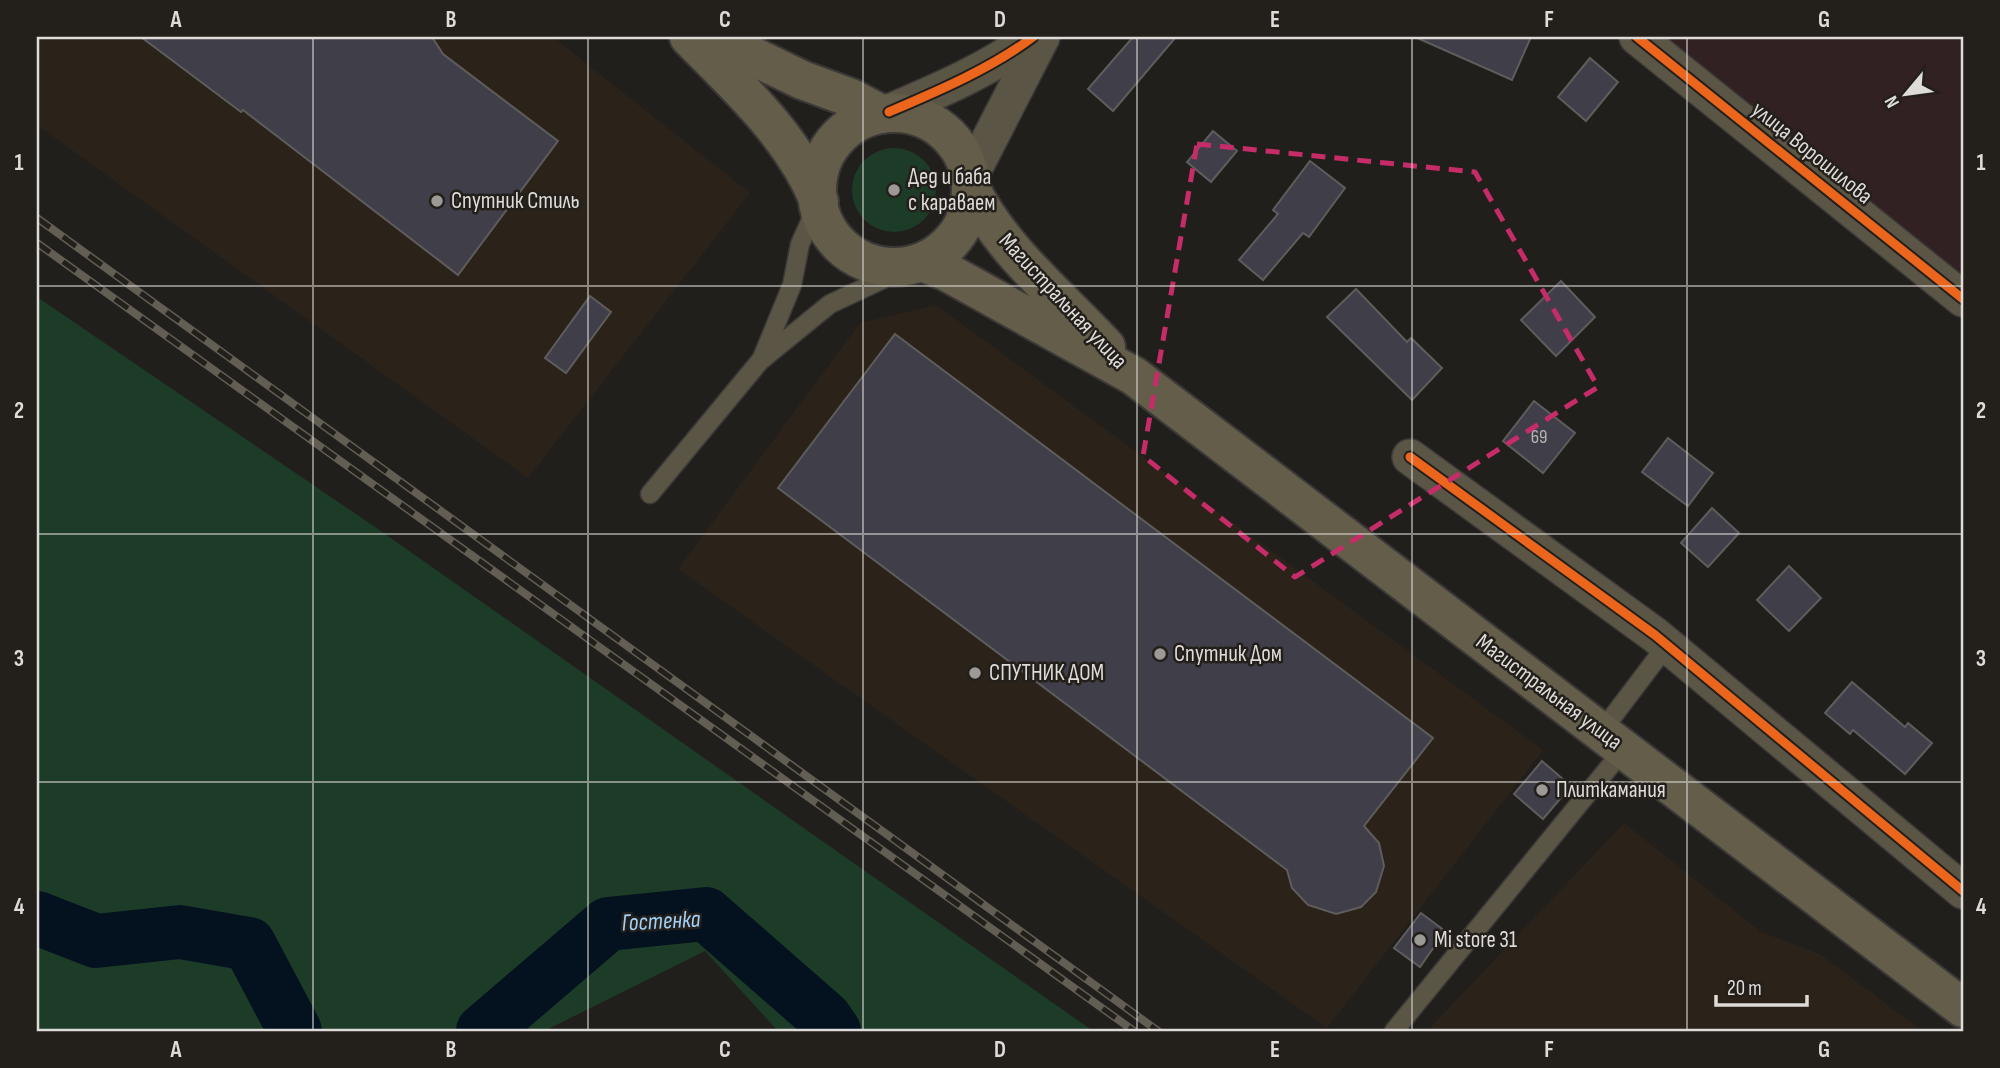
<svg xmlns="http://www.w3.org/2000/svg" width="2000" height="1068" font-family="'Sofia Sans Condensed',sans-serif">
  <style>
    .built { fill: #2b221a }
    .industrial { fill: #312122 }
    .green { fill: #1d3c28 }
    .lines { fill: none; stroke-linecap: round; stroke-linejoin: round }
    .river { stroke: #04121f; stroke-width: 54 }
    .building { fill: #403e49; stroke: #5e5d5c; stroke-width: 2 }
    .lane-casing { stroke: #3b3937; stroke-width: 21 }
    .street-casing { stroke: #3b3937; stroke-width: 38 }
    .primary-casing { stroke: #3b3937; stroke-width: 42 }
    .lane { stroke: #5a5545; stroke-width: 18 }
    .street { stroke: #5a5545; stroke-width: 35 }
    .primary { stroke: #635d4a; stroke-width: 38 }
    .rail-casing { stroke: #625e54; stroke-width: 8 }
    .rail { stroke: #231f1a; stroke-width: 5; stroke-dasharray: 16; stroke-linecap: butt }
    .cycleway-casing { stroke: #231f1a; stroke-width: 13 }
    .cycleway { stroke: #eb651d; stroke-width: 9 }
    .marked { fill: none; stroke: #c52c68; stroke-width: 5; stroke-dasharray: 14 9; stroke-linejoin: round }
    .grid { fill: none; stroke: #dfdbd8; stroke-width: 2; stroke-opacity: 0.55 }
    .poi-dot { fill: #9c9996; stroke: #231f1a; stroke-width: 2.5 }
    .labels { text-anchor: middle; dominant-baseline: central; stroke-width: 5; stroke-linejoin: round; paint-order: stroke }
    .number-label { font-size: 19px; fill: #b7b4b4 }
    .street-label { font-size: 23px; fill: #dfdbd8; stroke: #231f1a }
    .poi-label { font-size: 23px; fill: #dfdbd8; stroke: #231f1a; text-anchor: start }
    .water-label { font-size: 24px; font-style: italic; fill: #a0d1fa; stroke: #231f1a }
    .neatline { fill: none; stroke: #dfdbd8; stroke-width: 2.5 }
    .grid-label { font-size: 23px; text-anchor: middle; font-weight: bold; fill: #dfdbd8 }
  </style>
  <rect width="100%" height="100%" fill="#211f1c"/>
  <!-- built -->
  <g class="built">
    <path d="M37,37H553L750,193L528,478L37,125Z"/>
    <path d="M936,305L1543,750L1327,1028L678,569L860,323Z"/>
    <path d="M1624,823L1761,932L1820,954L1922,1031H1427Z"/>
  </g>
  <!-- industrial -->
  <path class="industrial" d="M1649,37H1963V295Z"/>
  <!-- green -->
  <g class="green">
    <circle cx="894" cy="190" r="42"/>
    <path d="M37,297L375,527L1093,1031H778L705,951L544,1031H37Z"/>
  </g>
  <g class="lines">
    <!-- river -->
    <g class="river">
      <path d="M37,918L96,941L180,932L249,944L295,1031"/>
      <path d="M483,1031L608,924L706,914L825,1018L834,1031"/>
    </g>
  </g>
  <!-- building -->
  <g class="building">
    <path d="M141,37H432L443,54L558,141L458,275L243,110L241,112Z"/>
    <path d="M1133,37H1176L1113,111L1088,89Z"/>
    <path d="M1415,37H1531L1512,80Z"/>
    <path d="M1590,58L1618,82L1586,121L1558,97Z"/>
    <path d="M1213,131L1237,151L1211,182L1187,162Z"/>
    <path d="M1310,161L1345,188L1309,237L1303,233L1263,280L1239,260L1278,214L1273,210Z"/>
    <path d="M1561,281L1595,317L1556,356L1521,320Z"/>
    <path d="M1356,289L1407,342L1411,338L1442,368L1412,400L1327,317Z"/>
    <path d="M590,296L611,312L566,373L545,358Z"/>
    <path d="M895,334L1433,738L1364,826L1379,843L1384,866L1376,892L1361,907L1336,914L1308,905L1292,888L1287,870L778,488Z"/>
    <path d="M1534,401L1575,433L1543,473L1503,441Z"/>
    <path d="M1668,438L1713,473L1688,506L1642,472Z"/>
    <path d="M1712,508L1739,533L1708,567L1681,543Z"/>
    <path d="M1789,566L1821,598L1789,631L1757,600Z"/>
    <path d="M1852,682L1905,727L1908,723L1932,743L1905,774L1853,730L1850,734L1825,713Z"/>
    <path d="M1542,761L1571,786L1543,819L1514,794Z"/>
    <path d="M1421,913L1445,931L1420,967L1394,948Z"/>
  </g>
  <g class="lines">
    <!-- lane casing -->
    <g class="lane-casing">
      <g id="lane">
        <path d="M762,358L792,285L800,244L819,202"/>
        <path d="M650,494L760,361L830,304L909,267"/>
        <path d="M1601,732L1667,645"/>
        <path d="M1394,1031L1624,749"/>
      </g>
    </g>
    <!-- street casing -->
    <g class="street-casing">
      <g id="street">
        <path d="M1637,37L1963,299"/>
        <path d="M889,112C938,91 990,69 1033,37"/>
        <path d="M970,177L1042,37"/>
        <path d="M1410,457L1655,635L1963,891"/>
      </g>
    </g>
    <!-- primary casing -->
    <g class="primary-casing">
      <g id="primary">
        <path d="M689,37C737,86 793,136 819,201"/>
        <path d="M713,37L802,80L851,98L881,114"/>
        <circle cx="894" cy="190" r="77"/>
        <path d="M971,189C1003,252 1059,296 1106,347"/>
        <path d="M922,262L945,271L1134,376L1963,1008"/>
      </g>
    </g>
    <!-- lane -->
    <use href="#lane" class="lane"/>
    <!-- street -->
    <use href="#street" class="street"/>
    <!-- primary -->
    <use href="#primary" class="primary"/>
    <!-- rail casing -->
    <g class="rail-casing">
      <g id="rail">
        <path d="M37,218L1158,1031"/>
        <path d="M37,243L1134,1031"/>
      </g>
    </g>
    <!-- rail -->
    <use href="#rail" class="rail"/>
    <!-- cycleway casing -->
    <g class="cycleway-casing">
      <g id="cycleway">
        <path d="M1637,37L1963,299"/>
        <path d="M889,112C938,91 990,69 1033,37"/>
        <path d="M1410,457L1655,635L1963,891"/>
      </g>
    </g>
    <!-- cycleway -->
    <use href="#cycleway" class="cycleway"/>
  </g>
  <!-- marked area -->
  <path class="marked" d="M1197,144L1475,172L1598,387L1295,577L1143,456Z"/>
  <!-- grid -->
  <path class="grid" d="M313,37V1031M588,37V1031M863,37V1031M1137,37V1031M1412,37V1031M1687,37V1031M37,286H1963M37,534H1963M37,782H1963"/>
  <!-- markers -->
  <g class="poi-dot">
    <circle cx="894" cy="190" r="7"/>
    <circle cx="437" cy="201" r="7"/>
    <circle cx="1160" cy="654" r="7"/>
    <circle cx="975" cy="673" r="7"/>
    <circle cx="1542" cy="790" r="7"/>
    <circle cx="1420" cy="940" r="7"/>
  </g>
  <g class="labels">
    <!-- number labels -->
    <g class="number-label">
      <text x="1539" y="437">69</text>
    </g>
    <!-- street labels -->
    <g class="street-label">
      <text transform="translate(1812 153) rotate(39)">улица Ворошилова</text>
      <text transform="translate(1063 301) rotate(47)">Магистральная улица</text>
      <text transform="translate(1549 692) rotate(37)">Магистральная улица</text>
    </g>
    <!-- poi labels -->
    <g class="poi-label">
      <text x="908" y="177">Дед и баба<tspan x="908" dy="26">с караваем</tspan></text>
      <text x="451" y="201">Спутник Стиль</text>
      <text x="1174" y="654">Спутник Дом</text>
      <text x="989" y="673">СПУТНИК ДОМ</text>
      <text x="1556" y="790">Плиткамания</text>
      <text x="1434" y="940">Mi store 31</text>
    </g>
    <!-- water labels -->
    <g class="water-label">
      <text transform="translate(661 921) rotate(-3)">Гостенка</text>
    </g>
  </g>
  <!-- border -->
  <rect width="2000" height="1068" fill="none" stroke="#231f1a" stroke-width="77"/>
  <!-- north arrow -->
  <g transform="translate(1906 94) rotate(241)" stroke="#231f1a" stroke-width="5" paint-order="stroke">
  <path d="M0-5L12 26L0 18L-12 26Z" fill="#dfdbd8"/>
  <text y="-10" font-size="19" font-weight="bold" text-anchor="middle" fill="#dfdbd8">N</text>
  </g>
  <!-- scale -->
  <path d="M1716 995v10h91v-10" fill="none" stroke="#dfdbd8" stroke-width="3.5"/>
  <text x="1727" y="995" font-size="21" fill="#dfdbd8" stroke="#231f1a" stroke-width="5" paint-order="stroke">20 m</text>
  <rect x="38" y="38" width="1924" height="992" class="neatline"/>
  <g class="grid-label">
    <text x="176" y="27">A</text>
    <text x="451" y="27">B</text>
    <text x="725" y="27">C</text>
    <text x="1000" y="27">D</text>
    <text x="1275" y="27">E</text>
    <text x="1549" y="27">F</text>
    <text x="1824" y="27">G</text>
    <text x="19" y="170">1</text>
    <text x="1981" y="170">1</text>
    <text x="19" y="418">2</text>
    <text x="1981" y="418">2</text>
    <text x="19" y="666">3</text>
    <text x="1981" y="666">3</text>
    <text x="19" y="914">4</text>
    <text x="1981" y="914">4</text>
    <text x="176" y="1057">A</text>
    <text x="451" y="1057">B</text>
    <text x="725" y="1057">C</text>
    <text x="1000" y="1057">D</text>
    <text x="1275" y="1057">E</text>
    <text x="1549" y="1057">F</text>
    <text x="1824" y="1057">G</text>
  </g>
</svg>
